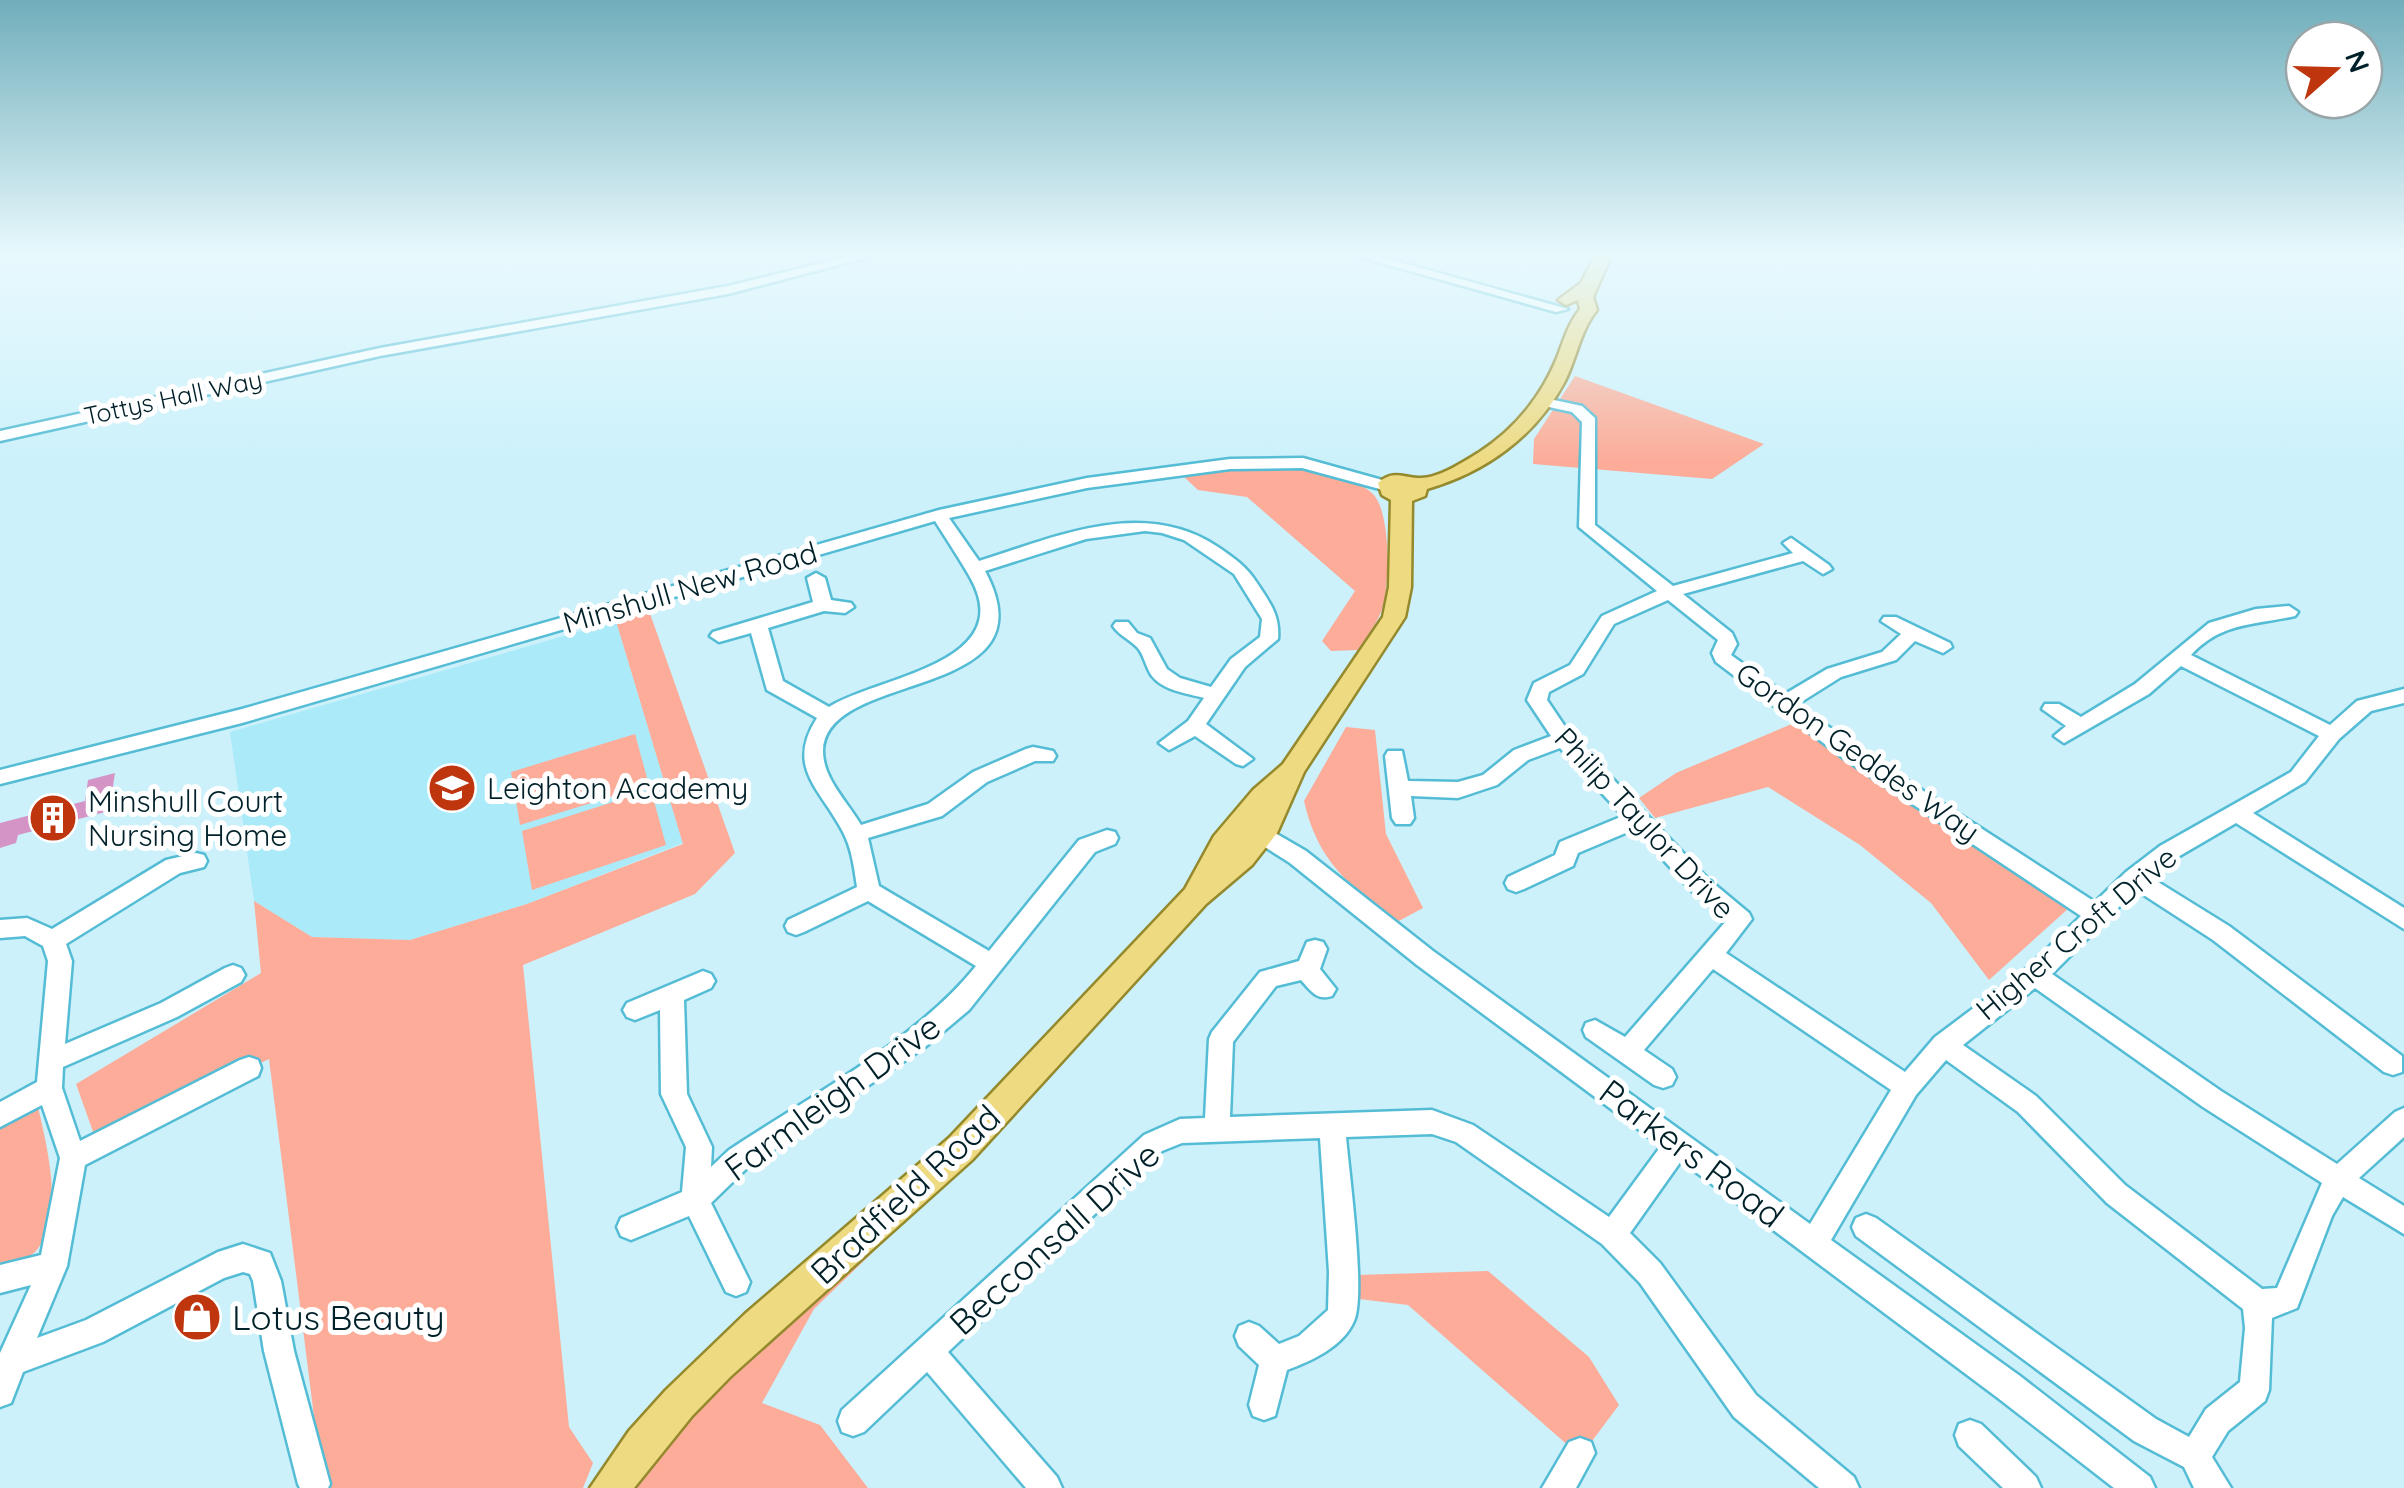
<svg xmlns="http://www.w3.org/2000/svg" width="2404" height="1488" font-family="Quicksand,sans-serif">
  <style>
    .built { fill: #abeaf9 }
    .green { fill: #fcac98 }
    .building { fill: #d494c6 }
    .lines { fill: none; stroke-linecap: round; stroke-linejoin: round }
    .minor-casing { stroke: #54bcd4; stroke-width: 5 }
    .major-casing { stroke: #94892c; stroke-width: 5 }
    .minor { fill: #fff; fill-rule: evenodd }
    .major { fill: #eeda81; fill-rule: evenodd }
    .labels { text-anchor: middle; dominant-baseline: central; stroke-width: 10; stroke-linejoin: round; paint-order: stroke }
    .far-street-label { font-size: 25px; fill: #002129; stroke: #fff }
    .street-label { font-size: 30px; fill: #002129; stroke: #fff }
    .poi-label { font-size: 30px; fill: #002129; stroke: #fff; text-anchor: start }
    .near-street-label { font-size: 35px; fill: #002129; stroke: #fff }
    .near-poi-label { font-size: 35px; fill: #002129; stroke: #fff; text-anchor: start }
  </style>
  <rect width="100%" height="100%" fill="#ccf1fb"/>
  <!-- built -->
  <path class="built" d="M616,621L683,843L527,904L410,940L312,937L254,901L230,732Z"/>
  <!-- green -->
  <g class="green">
    <path d="M1575,376L1764,444L1712,479L1533,464L1534,439Z"/>
    <path d="M1267,467C1299,468 1348,471 1373,494C1391,512 1390,586 1382,609C1377,624 1366,637 1358,650L1331,651L1322,641L1355,591L1247,497L1198,490L1183,476Z"/>
    <path d="M648,608L735,853L695,894L523,965L569,1427L593,1463L583,1488H323L269,1059L96,1140L76,1084L261,973L254,901L312,937L410,940L527,904L683,844L616,621Z"/>
    <path d="M1794,723C1881,788 1979,846 2070,907L1989,980L1931,903L1860,845L1768,787L1655,818L1639,798L1676,773Z"/>
    <path d="M1346,727L1375,730L1386,834L1423,908L1395,923C1349,883 1318,863 1304,801Z"/>
    <path d="M635,734L649,785L520,825L511,772Z"/>
    <path d="M651,790L666,845L532,890L522,831Z"/>
    <path d="M27,1106L38,1107C47,1146 66,1220 35,1252C26,1261 12,1264 0,1268V1123Z"/>
    <path d="M929,1198L814,1309L762,1403L820,1425L868,1488H631L709,1392Z"/>
    <path d="M1488,1271L1589,1357L1619,1405L1586,1449L1571,1448L1408,1305L1359,1299L1357,1275Z"/>
  </g>
  <!-- building -->
  <path class="building" d="M115,773L109,811L18,835L16,843L0,848V823L85,801L88,780Z"/>
  <g class="lines">
    <!-- minor casing -->
    <g class="minor-casing">
      <g id="minor">
        <path d="M858,254H881L728,294L380,356L0,441V431L380,348L728,286Z"/>
        <path d="M1349,254H1371L1568,309L1556,312Z"/>
        <path d="M1540,397L1582,406L1595,418V525L1673,586L1793,553L1783,543L1791,538L1829,565L1832,569L1823,574L1803,561L1683,594L1732,633L1737,644L1731,655L1785,694L1827,669L1882,652L1901,634L1881,621L1884,617H1896L1950,643L1952,647L1943,653L1915,641L1896,660L1841,677L1798,704L1860,750L2095,902L2126,872L2160,846L2291,772L2319,736L2181,666L2149,694L2064,743L2054,736L2066,726L2042,709L2045,704H2059L2081,717L2135,684L2209,623L2256,609L2289,606L2298,612L2295,616C2255,625 2221,622 2191,655L2330,725L2357,701L2404,689V703L2371,711L2339,739L2305,782L2253,813L2404,908V929L2236,823L2176,858L2150,877L2229,926L2402,1056V1072L2393,1075L2384,1072L2213,940L2136,890L2052,974L2221,1091L2337,1164L2395,1112L2404,1108V1137L2359,1178L2404,1206V1234L2343,1197L2332,1216L2297,1308L2272,1318L2269,1390L2265,1401L2228,1431L2212,1457L2231,1488H2194L2184,1467L2134,1441L1856,1236L1852,1227L1856,1218L1866,1214L1876,1218L2156,1419L2189,1437L2206,1409L2240,1382L2245,1328L2243,1309L2107,1203L2018,1112L1946,1060L1916,1095L1831,1240L2020,1376L2150,1477L2155,1488H2114L1998,1398L1681,1161L1630,1233L1660,1263L1756,1395L1854,1477L1859,1488H1819L1734,1417L1640,1283L1602,1244L1456,1142L1432,1134L1346,1137C1349,1172 1366,1295 1354,1321C1343,1347 1311,1361 1287,1370L1275,1416L1264,1420L1253,1416L1249,1405L1259,1365L1239,1346L1235,1336L1239,1326L1249,1322L1259,1326L1279,1344L1299,1336L1328,1310L1329,1272L1320,1138L1182,1143L1162,1151L948,1352L1057,1477L1062,1488H1026L927,1372L864,1432L853,1436L842,1432L838,1421L842,1410L1144,1135L1180,1119L1205,1118L1209,1039L1212,1032L1260,972L1299,961L1307,942L1315,940L1323,942L1327,949L1320,969L1336,989L1332,996C1317,1001 1311,991 1301,980L1276,986L1233,1042L1230,1117L1432,1110L1473,1125L1609,1217L1661,1146L1417,965L1290,863L1243,833L1240,827L1243,821L1251,819L1306,851L1433,951L1810,1224L1891,1090L1713,969L1644,1050L1672,1069L1676,1077L1672,1085L1663,1088L1654,1085L1586,1037L1583,1030L1586,1023L1595,1020L1625,1037L1727,920L1691,890L1635,829L1578,853L1573,866L1524,889L1516,892L1508,889L1505,883L1508,877L1555,855L1560,842L1623,816L1560,748L1528,760L1497,785L1458,798L1411,796L1414,818L1410,824H1396L1392,818L1385,756L1388,751H1402L1408,781L1458,782L1483,775L1514,750L1551,736L1527,700L1534,683L1570,665L1602,616L1657,591L1579,527L1582,422L1572,412L1535,404L1533,401ZM1668,600L1718,640L1712,653L1716,662L1846,760L2081,916L2027,968L1935,1037L1905,1072L1726,953L1752,919L1749,913L1707,878L1570,734L1547,700L1549,692L1583,674L1614,624ZM2035,988L2203,1107L2322,1183L2277,1288L2262,1289L2125,1185L2036,1096L1963,1045Z"/>
        <path d="M1303,458L1393,483L1395,486L1387,491L1302,468L1230,469L1087,488L949,518L979,561C1056,537 1143,497 1218,547C1234,558 1246,566 1257,583C1270,603 1280,615 1278,639L1245,667L1206,724L1253,759L1243,766L1236,764L1195,736L1169,750L1159,743L1188,721L1204,698C1186,693 1164,691 1152,676C1146,668 1144,654 1137,647C1129,639 1120,636 1113,626L1116,622H1128L1137,633L1150,638L1167,669L1180,678L1211,687L1231,659L1260,637L1262,619L1234,574L1184,540L1162,533L1145,531L1086,539L985,571C1056,703 825,668 823,751C823,779 847,801 861,825L928,804L973,772L1026,749L1033,747L1053,751L1056,756L1053,761H1035L987,782L942,816L868,838L879,886L989,951L1079,840L1107,830L1115,832L1118,838L1115,844L1095,852L969,1010L925,1047L747,1168L711,1203L750,1282L746,1292L736,1296L726,1292L689,1216L631,1240L621,1236L617,1227L621,1218L682,1192L686,1147L661,1094L660,1010L635,1020L627,1017L623,1010L627,1003L703,971L711,974L715,981L711,988L684,1000L687,1094L712,1147L711,1167L729,1150C809,1097 917,1040 976,966L868,901L804,932L796,935L788,932L785,926L788,920L857,887C854,868 852,849 843,832C821,789 785,768 817,718L767,690L751,633L719,642L710,636L713,632L813,602L807,578L816,573L825,578L831,600L851,603L854,607L845,613L824,611L768,628L783,681L829,707C876,677 1018,664 971,579C961,561 947,540 935,521L242,723L0,784V770L242,709L939,510L1087,478L1230,459Z"/>
        <path d="M196,853L204,855L207,861L204,867L180,873L66,944L72,961L65,1044L161,1003L225,968L233,965L241,968L245,975L241,982L177,1017L63,1067L62,1088L80,1141L240,1060L249,1057L258,1060L261,1068L258,1076L85,1165L67,1266L37,1338L86,1320L218,1252L243,1244L270,1253L281,1281L294,1351L330,1484L328,1488H300L298,1484L264,1351L253,1281L250,1274L243,1272L224,1278L103,1342L23,1372L11,1403L0,1407V1353L31,1285L0,1293V1265L41,1255L60,1158L42,1105L0,1127V1102L37,1082L48,961L43,946L25,936L0,938V920L27,918L52,929L166,860Z"/>
        <path d="M1970,1420L1981,1424L2036,1477L2041,1488H2003L1959,1446L1955,1435L1959,1424Z"/>
        <path d="M1580,1438L1591,1442L1595,1453L1576,1488H1542L1569,1442Z"/>
      </g>
    </g>
    <!-- major casing -->
    <g class="major-casing">
      <path id="major" d="M1596,254H1612L1593,297L1597,310C1580,331 1577,357 1565,381C1536,436 1486,472 1427,489L1425,496L1412,501L1411,587L1405,617L1304,772L1277,833L1252,865L1206,904L972,1160L730,1377L692,1416L634,1488H590L629,1431L666,1390L745,1314L949,1138L1185,889L1214,836L1253,790L1283,764L1383,617L1389,587L1391,500L1382,495L1378,483C1393,469 1404,478 1421,478C1439,478 1463,462 1478,453C1514,430 1541,397 1557,358C1564,340 1568,324 1580,309L1578,300L1566,305L1558,300L1581,283Z"/>
    </g>
    <!-- minor -->
    <use href="#minor" class="minor"/>
    <!-- major -->
    <use href="#major" class="major"/>
  </g>
  <!-- sky -->
  <linearGradient id="sky" x2="0" y2="1"><stop stop-color="#70aebb"/><stop offset="0.55" stop-color="#e8f9fd"/><stop offset="1" stop-color="#e8f9fd" stop-opacity="0"/></linearGradient>
  <rect width="2404" height="463" fill="url(#sky)"/>
  <!-- icons -->
  <defs>
    <g id="school-disc" transform="scale(2.5)"><circle r="9.5" fill="#be350e" stroke="#fff"/><path d="M0-5L7-2L0 1L-7-2ZM-4 1L0 2.5L4 1V4Q0 6-4 4Z" fill="#fff"/></g>
    <g id="building-disc" transform="scale(2.5)"><circle r="9.5" fill="#be350e" stroke="#fff"/><path d="M-4-6H4V6H1V3H-1V6H-4ZM-2.5-4.3h1.7v1.8h-1.7ZM.8-4.3h1.7v1.8H.8ZM-2.5-1h1.7V.8h-1.7ZM.8-1h1.7V.8H.8Z" fill="#fff"/></g>
    <g id="shop-disc" transform="scale(2.5)"><circle r="9.5" fill="#be350e" stroke="#fff"/><path d="M-5-2.5h2.3a2.7 3.5 0 0 1 5.4 0H5L5.5 6h-11ZM-1.5-2.5h3a1.5 2.3 0 0 0-3 0Z" fill="#fff"/></g>
  </defs>
  <g fill-rule="evenodd">
    <use href="#school-disc" x="452" y="788"/>
    <use href="#building-disc" x="53" y="818"/>
    <use href="#shop-disc" x="197" y="1317"/>
  </g>
  <g class="labels">
    <!-- far-street labels -->
    <g class="far-street-label">
      <text transform="translate(173 397) rotate(-12)">Tottys Hall Way</text>
    </g>
    <!-- street labels -->
    <g class="street-label">
      <text transform="translate(690 587) rotate(-16)">Minshull New Road</text>
      <text transform="translate(1858 752) rotate(35)">Gordon Geddes Way</text>
      <text transform="translate(1645 823) rotate(47)">Philip Taylor Drive</text>
      <text transform="translate(2076 933) rotate(-40)">Higher Croft Drive</text>
    </g>
    <!-- poi labels -->
    <g class="poi-label">
      <text x="487" y="788">Leighton Academy</text>
      <text x="88" y="801">Minshull Court<tspan x="88" dy="34">Nursing Home</tspan></text>
    </g>
    <!-- near-street labels -->
    <g class="near-street-label">
      <text transform="translate(832 1097) rotate(-36)">Farmleigh Drive</text>
      <text transform="translate(1692 1153) rotate(37)">Parkers Road</text>
      <text transform="translate(905 1194) rotate(-43)">Bradfield Road</text>
      <text transform="translate(1054 1238) rotate(-42)">Becconsall Drive</text>
    </g>
    <!-- near-poi labels -->
    <g class="near-poi-label">
      <text x="232" y="1317">Lotus Beauty</text>
    </g>
  </g>
  <!-- north arrow -->
  <g transform="translate(2334 70) rotate(70)"><circle r="48" fill="#ffffff" stroke="#99a6a9" stroke-width="2.5"/>
  <path d="M0-8L18 38L0 25L-18 38Z" fill="#be350e"/>
  <text y="-15" font-size="28" font-weight="bold" text-anchor="middle" fill="#002129">N</text>
  </g>
</svg>
